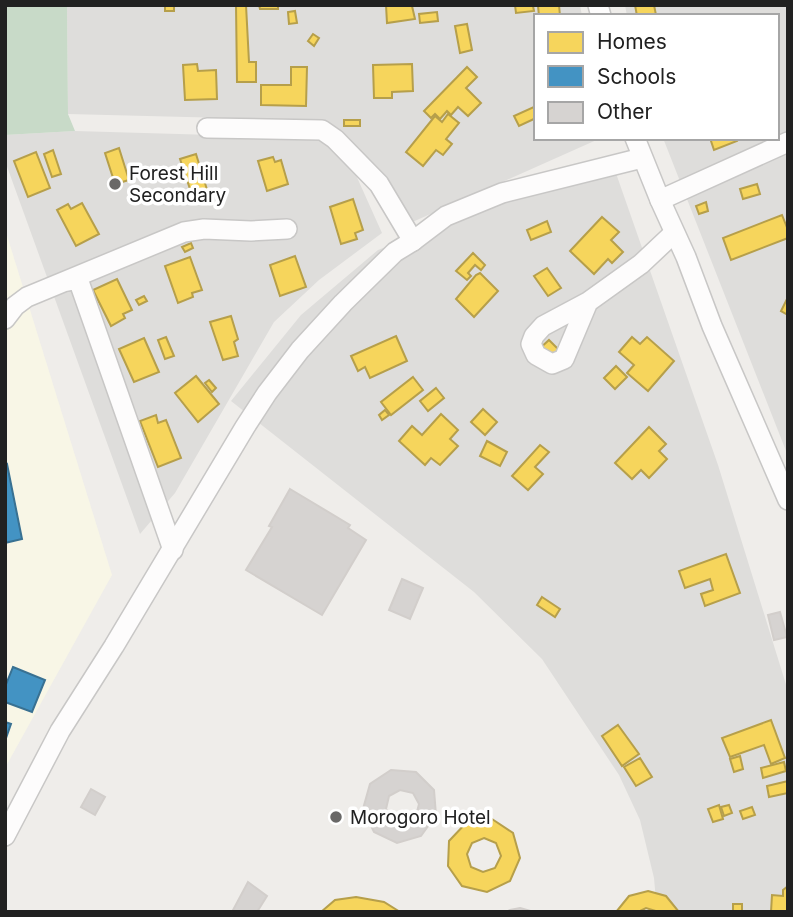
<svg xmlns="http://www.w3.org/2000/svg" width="793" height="917" font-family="Inter,sans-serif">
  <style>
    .residential { fill: #dedddb }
    .education { fill: #f8f6e6 }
    .cemetery { fill: #c8dac8 }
    .homes { fill: #f6d55c; stroke: #b69f4a; stroke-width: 2; fill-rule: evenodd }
    .schools { fill: #4393c3; stroke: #397192; stroke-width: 2 }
    .building { fill: #d6d3d1; stroke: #d2cecb; stroke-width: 2; fill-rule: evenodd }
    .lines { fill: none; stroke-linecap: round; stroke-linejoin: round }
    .minor-casing { stroke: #c8c7c6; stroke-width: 22 }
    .minor { stroke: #fdfcfc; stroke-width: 19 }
    .poi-dot { fill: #696867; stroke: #fff; stroke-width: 2.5 }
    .labels { text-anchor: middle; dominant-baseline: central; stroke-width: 7; stroke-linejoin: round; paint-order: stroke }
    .poi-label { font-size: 19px; fill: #212121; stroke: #fff; text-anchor: start }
  </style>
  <rect width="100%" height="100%" fill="#efedea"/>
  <!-- residential -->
  <g class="residential">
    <path d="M67,5H580L582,16H536V138H601L399,228L363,155L340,130L323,123L307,120L68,114Z"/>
    <path d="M625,5H788V456L663,138H777V16H627Z"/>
    <path d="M75,131L321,138L351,164L382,233L319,280L274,322L175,493L140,534L5,161V135Z"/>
    <path d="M611,159L718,465L788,691V912H657L654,878L640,820L619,775L542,659L474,592L231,401L301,315L378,250Z"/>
  </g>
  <!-- education -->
  <path class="education" d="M5,229L112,575L5,768Z"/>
  <!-- cemetery -->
  <path class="cemetery" d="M5,5H67L68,114L75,131L5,135Z"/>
  <!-- homes -->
  <g class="homes">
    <rect x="165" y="5" width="9" height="6"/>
    <path d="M236,5H246L249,62H256V82H237Z"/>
    <path d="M259,5H278V9H260Z"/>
    <path d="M386,5H414L412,6L415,19L387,23Z"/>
    <path d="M515,5H559L560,16H539L538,6H533L534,11L516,13Z"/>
    <path d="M635,5H654L656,15L659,16H637Z"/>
    <path d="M295,11L297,23L289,24L288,12Z"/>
    <path d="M437,12L438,21L420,23L419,14Z"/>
    <path d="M467,24L472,50L460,53L455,26Z"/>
    <path d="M313,34L319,38L314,46L308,41Z"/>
    <path d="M197,64L198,71L216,70L217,99L185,100L183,65Z"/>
    <path d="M412,64L413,91L392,92V98H374L373,65Z"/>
    <path d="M291,67H307L306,106L261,105V85H291Z"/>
    <path d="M467,67L477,77L466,88L481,103L468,116L458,107L451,115L447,111L440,119L435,114L431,118L424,111Z"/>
    <path d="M536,106V118L519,126L514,116Z"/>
    <path d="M448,114L459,123L446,139L452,144L443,155L436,150L423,166L406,152L435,116L442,122Z"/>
    <rect x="344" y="120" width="16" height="6"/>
    <path d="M710,138H736L737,141L714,150Z"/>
    <path d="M119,148L129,180L115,184L105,153Z"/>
    <path d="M53,150L61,174L52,177L44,154Z"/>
    <path d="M36,152L50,188L28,197L14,161Z"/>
    <path d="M196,154L209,196L194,201L180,159Z"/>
    <path d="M273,157L275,162L281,160L288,184L267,191L258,161Z"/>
    <path d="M757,184L760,194L743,199L740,189Z"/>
    <path d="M353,199L363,230L355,233L357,239L341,244L330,207Z"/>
    <path d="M706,202L708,211L699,214L696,206Z"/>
    <path d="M82,203L99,234L76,246L57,210L68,204L71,209Z"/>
    <path d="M782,215L788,230V238L731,260L723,238Z"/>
    <path d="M602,217L619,232L611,240L623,252L612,263L608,259L594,274L570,251Z"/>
    <path d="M547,221L551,232L531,240L527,230Z"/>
    <path d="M191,243L193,248L185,252L182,247Z"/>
    <path d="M473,253L485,265L481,270L475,265L468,273L471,276L467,280L456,271Z"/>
    <path d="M295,256L306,287L280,296L270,265Z"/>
    <path d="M190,257L202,290L192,293L193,297L178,303L165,266Z"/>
    <path d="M547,268L561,288L548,296L534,276Z"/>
    <path d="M480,273L498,291L474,317L456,299L476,275Z"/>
    <path d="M117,279L132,310L123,314L125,318L111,326L93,290Z"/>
    <path d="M144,296L147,301L139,305L136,300Z"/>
    <path d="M788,297V315L781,311Z"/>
    <path d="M231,316L238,339L234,342L238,356L223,360L210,322Z"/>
    <path d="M396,336L407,361L370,378L365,367L358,371L351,356Z"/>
    <path d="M166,337L174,356L165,359L158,340Z"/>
    <path d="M632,337L640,344L647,337L674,361L648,391L627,373L634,365L619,352Z"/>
    <path d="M144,338L159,372L134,382L119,349Z"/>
    <path d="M549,340L559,350L549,360L538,350Z"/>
    <path d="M616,366L627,377L615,389L604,378Z"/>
    <path d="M196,376L219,404L198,422L175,393Z"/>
    <path d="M413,377L423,390L391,415L381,402Z"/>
    <path d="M209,380L216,388L212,392L205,383Z"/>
    <path d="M436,388L444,398L428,411L420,401Z"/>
    <path d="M483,409L497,422L485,435L471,422Z"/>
    <path d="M385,410L389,415L382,420L379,415Z"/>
    <path d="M441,414L458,430L450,439L458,446L440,465L431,458L425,465L399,441L412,426L422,435Z"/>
    <path d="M156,415L158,423L166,420L181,458L158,467L140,421Z"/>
    <path d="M649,427L666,444L659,451L667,459L649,478L641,470L632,479L615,463Z"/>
    <path d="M487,441L507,452L500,466L480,456Z"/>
    <path d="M540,445L549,452L535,467L543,474L528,490L512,476Z"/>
    <path d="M726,554L740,593L705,606L701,594L713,590L710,579L685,588L679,571Z"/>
    <path d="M542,597L560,609L555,617L537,605Z"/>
    <path d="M771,720L785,758L771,764L764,745L730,757L722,738Z"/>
    <path d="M618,725L639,754L622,766L602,736Z"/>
    <path d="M740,756L743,769L734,772L730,759Z"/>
    <path d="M640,758L652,777L636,786L624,767Z"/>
    <path d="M784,762L786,771L763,778L761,768Z"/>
    <path d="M788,781V793L769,797L767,786Z"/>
    <path d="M719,805L723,819L713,822L708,809Z"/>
    <path d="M729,805L732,813L724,816L721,807Z"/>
    <path d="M752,807L755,815L743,819L740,811Z"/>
    <path d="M492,819L513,833L520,858L510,881L487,892L462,886L448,866L449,841L467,822ZM484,838L496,843L501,856L495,868L483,872L471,867L467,854L472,843Z"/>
    <path d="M788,886V912H771L772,895L783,896V890Z"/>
    <path d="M648,891L666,896L679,912H659L646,908L638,912H616L629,896Z"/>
    <path d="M356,897L384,902L400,912H321L335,900Z"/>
    <rect x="733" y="904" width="9" height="8"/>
  </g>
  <!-- schools -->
  <g class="schools">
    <path d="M7,464L22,539L5,543V465Z"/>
    <path d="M13,667L45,680L32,712L5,702V687Z"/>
    <path d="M5,722L11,724L5,741Z"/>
  </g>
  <!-- building -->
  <g class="building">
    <path d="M290,489L350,525L348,528L366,540L322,615L246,570L272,527L269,526Z"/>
    <path d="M402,579L423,588L410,619L389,610Z"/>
    <path d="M780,612L787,637L774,640L768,615Z"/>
    <path d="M391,770L416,772L434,790L436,815L421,836L397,843L374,832L363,809L370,784ZM400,790L413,793L419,804L416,816L405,823L392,820L386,809L389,796Z"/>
    <path d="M91,789L105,797L95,815L81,807Z"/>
    <path d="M248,882L267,896L257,912H232Z"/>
    <path d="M520,908L534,912H506L510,910Z"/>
  </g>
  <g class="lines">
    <!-- minor casing -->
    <g class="minor-casing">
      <g id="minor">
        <path d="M598,5L601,16"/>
        <path d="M207,128L322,130L335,139L379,184L413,241"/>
        <path d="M635,138L660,200L686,257L712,326L788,500"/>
        <path d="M660,200L788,142"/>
        <path d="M68,281L78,279L173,550"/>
        <path d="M588,302L564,359L552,364L536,355L531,344L534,336L543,326L588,302L641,264L674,233"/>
        <path d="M5,319L15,306L27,297L184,232L204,229L251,231L287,229"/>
        <path d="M5,836L60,731L114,646L245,427L267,393L300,350L343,303L395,252L413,241L446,216L502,193L642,158"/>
      </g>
    </g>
    <!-- minor -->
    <use href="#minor" class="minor"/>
  </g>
  <!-- markers -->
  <g class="poi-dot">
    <circle cx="115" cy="184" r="7"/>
    <circle cx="336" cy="817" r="7"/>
  </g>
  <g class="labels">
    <!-- poi labels -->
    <g class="poi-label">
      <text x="129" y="173">Forest Hill<tspan x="129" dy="22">Secondary</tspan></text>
      <text x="350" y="817">Morogoro Hotel</text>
    </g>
  </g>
  <!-- border -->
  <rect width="793" height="917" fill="none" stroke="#212121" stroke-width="14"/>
  <!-- legend -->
  <rect x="534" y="14" width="245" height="126" fill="#ffffff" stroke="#a6a6a6" stroke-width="2"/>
  <rect x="548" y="32" width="35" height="21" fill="#f6d55c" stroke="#a6a6a6" stroke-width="2"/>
  <text x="597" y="49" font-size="21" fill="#212121">Homes</text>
  <rect x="548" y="66" width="35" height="21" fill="#4393c3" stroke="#a6a6a6" stroke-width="2"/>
  <text x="597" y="84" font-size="21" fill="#212121">Schools</text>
  <rect x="548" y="102" width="35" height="21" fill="#d6d3d1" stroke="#a6a6a6" stroke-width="2"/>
  <text x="597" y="119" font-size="21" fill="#212121">Other</text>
</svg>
